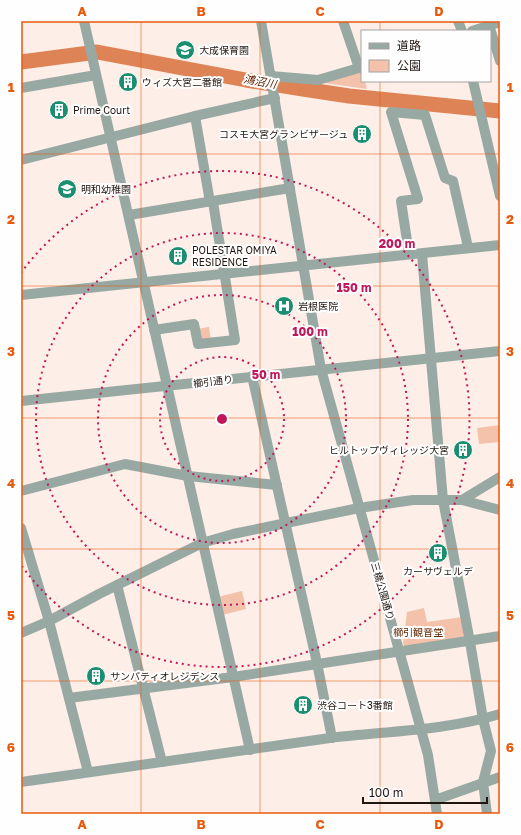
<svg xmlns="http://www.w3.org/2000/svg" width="521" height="835" font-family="'Golos Text','Noto Sans JP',sans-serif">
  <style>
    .green { fill: #f4c2aa }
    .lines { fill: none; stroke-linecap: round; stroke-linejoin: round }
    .river { stroke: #de8355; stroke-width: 15 }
    .minor { stroke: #98a9a3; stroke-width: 10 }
    .grid { fill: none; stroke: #e8590c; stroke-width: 1; stroke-opacity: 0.55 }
    .ring { fill: none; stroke: #c2185b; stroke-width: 2; stroke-dasharray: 2 4 }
    .labels { text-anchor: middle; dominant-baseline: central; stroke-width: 4; stroke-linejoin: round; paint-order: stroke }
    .poi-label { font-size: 10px; fill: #221610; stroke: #fefefe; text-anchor: start }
    .street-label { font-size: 10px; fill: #221610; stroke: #fefefe }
    .park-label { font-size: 10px; fill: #612804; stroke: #fefefe }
    .water-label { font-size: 11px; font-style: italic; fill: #5a2100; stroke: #fefefe }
    .centre { fill: #c2185b; stroke: #fefefe; stroke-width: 2 }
    .ring-label { font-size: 12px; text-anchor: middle; font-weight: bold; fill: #c2185b; stroke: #fefefe; stroke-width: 4; stroke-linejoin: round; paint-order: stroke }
    .neatline { fill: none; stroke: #e8590c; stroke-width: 1.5 }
    .grid-label { font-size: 13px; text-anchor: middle; font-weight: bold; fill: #e8590c }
  </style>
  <rect width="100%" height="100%" fill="#fdeee7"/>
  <!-- green -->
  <g class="green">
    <path d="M361,70L362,81H365L367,89L317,82Z"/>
    <path d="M209,327L211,341L199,342L197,329Z"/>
    <path d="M500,425V442L479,444L477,428Z"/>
    <path d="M242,591L246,609L222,615L218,597Z"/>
    <path d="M424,608L427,622L463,617L464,639L405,647L403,644L407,612Z"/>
  </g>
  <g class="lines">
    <!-- river -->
    <path class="river" d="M21,62L97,52L246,80L303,89L349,96L500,111"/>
    <!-- minor -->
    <g class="minor">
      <path d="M84,21L250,750"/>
      <path d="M261,21L321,369L428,755L437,814"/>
      <path d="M343,21L359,68"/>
      <path d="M458,21L462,31"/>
      <path d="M489,25L500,61"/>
      <path d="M472,31L500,22"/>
      <path d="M271,76L318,80L362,67"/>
      <path d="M473,81L500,196"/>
      <path d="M21,88L96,75"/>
      <path d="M195,116L210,202"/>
      <path d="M21,160L195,116L275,98"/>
      <path d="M129,215L290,188"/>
      <path d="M409,254L401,201L418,199L391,112L425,115L445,178L453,181L468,247"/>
      <path d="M422,254L443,500L470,642L483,719L491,751L483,782L487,814"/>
      <path d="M21,295L500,245"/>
      <path d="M154,330L194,324L198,344L235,340L213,202"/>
      <path d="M252,376L317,663L332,738"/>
      <path d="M21,401L500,351"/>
      <path d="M21,491L125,464L188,476L277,485"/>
      <path d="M462,500L500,477"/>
      <path d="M21,528L49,621L88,772"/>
      <path d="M117,585L162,762"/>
      <path d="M21,633L49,621L99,594L202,543L233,534L359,508L413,500H462L500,510"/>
      <path d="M69,698L233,677L500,636"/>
      <path d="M21,782C124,767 227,752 330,738C387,731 444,731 500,714"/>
      <path d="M435,800L500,777"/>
    </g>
  </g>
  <!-- grid -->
  <path class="grid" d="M141,21V814M260,21V814M380,21V31M380,81V814M21,154H500M21,286H500M21,418H500M21,549H500M21,681H500"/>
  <!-- distance rings -->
  <g class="ring">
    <circle cx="222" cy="419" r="62"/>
    <circle cx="222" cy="419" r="124"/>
    <circle cx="222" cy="419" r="186"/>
    <path d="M21 273A248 248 0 1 1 21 565"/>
  </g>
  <!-- icons -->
  <defs>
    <g id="school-disc" transform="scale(1)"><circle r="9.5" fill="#1b8e70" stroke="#fefefe"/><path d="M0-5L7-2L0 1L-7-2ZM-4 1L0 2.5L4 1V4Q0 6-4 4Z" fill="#fff"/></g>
    <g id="building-disc" transform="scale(1)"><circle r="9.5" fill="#1b8e70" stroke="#fefefe"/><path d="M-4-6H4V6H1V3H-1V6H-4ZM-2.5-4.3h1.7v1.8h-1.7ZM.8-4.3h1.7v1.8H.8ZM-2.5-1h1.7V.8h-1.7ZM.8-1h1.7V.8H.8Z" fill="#fff"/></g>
    <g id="hospital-disc" transform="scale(1)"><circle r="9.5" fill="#1b8e70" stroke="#fefefe"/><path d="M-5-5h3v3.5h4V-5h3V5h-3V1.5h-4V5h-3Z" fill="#fff"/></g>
  </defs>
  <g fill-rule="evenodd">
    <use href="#school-disc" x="185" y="50"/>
    <use href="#building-disc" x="128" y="82"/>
    <use href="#building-disc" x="59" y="110"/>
    <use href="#building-disc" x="362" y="134"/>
    <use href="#school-disc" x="67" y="189"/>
    <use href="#building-disc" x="178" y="256"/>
    <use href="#hospital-disc" x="284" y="306"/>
    <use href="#building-disc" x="463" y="450"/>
    <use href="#building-disc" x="438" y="553"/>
    <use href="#building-disc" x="96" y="676"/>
    <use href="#building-disc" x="303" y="705"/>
  </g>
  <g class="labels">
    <!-- poi labels -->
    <g class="poi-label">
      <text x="199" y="50">大成保育園</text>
      <text x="142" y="82">ウィズ大宮二番館</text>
      <text x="73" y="110">Prime Court</text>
      <text x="348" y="134" text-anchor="end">コスモ大宮グランビザージュ</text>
      <text x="81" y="189">明和幼稚園</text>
      <text x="192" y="250">POLESTAR OMIYA<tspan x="192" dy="12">RESIDENCE</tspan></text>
      <text x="298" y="306">岩根医院</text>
      <text x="449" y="450" text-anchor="end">ヒルトップヴィレッジ大宮</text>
      <text x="438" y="571" text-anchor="middle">カーサヴェルデ</text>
      <text x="110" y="676">サンパティオレジデンス</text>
      <text x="317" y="705">渋谷コート3番館</text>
    </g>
    <!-- street labels -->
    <g class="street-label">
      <text transform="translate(213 381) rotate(-7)">櫛引通り</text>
      <text transform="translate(383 591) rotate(74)">三橋公園通り</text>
    </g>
    <!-- park labels -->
    <g class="park-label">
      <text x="418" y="632">櫛引観音堂</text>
    </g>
    <!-- water labels -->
    <g class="water-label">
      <text transform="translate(260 81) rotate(10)">鴻沼川</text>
    </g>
  </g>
  <circle cx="222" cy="419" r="6" class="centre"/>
  <g class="ring-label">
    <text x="397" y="248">200 m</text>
    <text x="354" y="292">150 m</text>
    <text x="310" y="336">100 m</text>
    <text x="266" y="379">50 m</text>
  </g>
  <!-- border -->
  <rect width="521" height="835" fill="none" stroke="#fefefe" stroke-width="44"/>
  <!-- legend -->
  <rect x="361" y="30" width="130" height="52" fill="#fefefe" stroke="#a6a19f"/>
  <rect x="369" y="43" width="20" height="6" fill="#98a9a3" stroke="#a6a19f"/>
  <text x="397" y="50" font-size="12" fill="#221610">道路</text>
  <rect x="369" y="60" width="20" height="12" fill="#f4c2aa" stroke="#a6a19f"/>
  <text x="397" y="70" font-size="12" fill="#221610">公園</text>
  <!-- scale -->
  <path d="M363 797v6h124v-6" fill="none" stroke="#221610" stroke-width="2"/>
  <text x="369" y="797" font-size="12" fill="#221610" stroke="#fefefe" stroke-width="3" paint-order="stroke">100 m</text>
  <rect x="22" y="22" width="477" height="791" class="neatline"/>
  <g class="grid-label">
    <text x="82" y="16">A</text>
    <text x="201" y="16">B</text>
    <text x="320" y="16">C</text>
    <text x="439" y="16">D</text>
    <text x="11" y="92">1</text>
    <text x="510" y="92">1</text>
    <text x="11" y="224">2</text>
    <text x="510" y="224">2</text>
    <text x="11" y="356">3</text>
    <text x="510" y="356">3</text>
    <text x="11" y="488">4</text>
    <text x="510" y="488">4</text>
    <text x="11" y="620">5</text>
    <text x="510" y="620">5</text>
    <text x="11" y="752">6</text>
    <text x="510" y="752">6</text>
    <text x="82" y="829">A</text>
    <text x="201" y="829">B</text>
    <text x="320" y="829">C</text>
    <text x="439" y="829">D</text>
  </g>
</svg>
